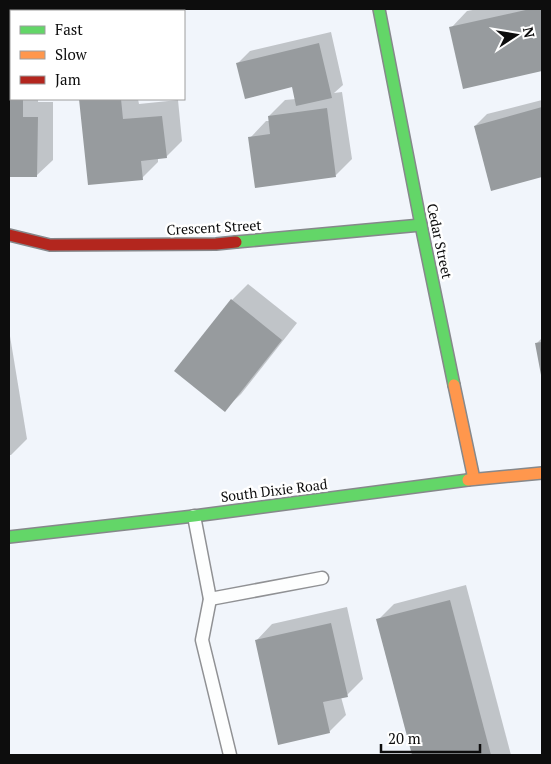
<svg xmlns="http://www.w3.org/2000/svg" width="551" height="764" font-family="'PT Serif',serif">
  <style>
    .shadow { fill: #0003 }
    .building { fill: #979b9e }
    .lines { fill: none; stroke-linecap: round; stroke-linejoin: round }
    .lane-casing { stroke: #909194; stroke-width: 15 }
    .fast-casing { stroke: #86888b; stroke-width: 14 }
    .slow-casing { stroke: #86888b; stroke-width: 14 }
    .jam-casing { stroke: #86888b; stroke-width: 14 }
    .lane { stroke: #fdfefe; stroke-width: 12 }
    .fast { stroke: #63d668; stroke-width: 11 }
    .slow { stroke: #ff974d; stroke-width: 11 }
    .jam { stroke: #b3261e; stroke-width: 11 }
    .labels { text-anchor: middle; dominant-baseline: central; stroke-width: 5; stroke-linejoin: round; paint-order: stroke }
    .street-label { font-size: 14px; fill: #0d0d0d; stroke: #fff }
  </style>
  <rect width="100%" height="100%" fill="#f1f5fb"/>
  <!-- shadow -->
  <g class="shadow">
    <path d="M478,9H542V70L464,88L451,28L467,11Z"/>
    <path d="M11,28V44L9,37V31Z"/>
    <path d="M331,32L343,85L334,93L342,92L352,159L336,175L250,138L266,121H270L269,116L285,100L296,99L293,86L238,63L250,51Z"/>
    <path d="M9,73H11V99H38V102H53V160L36,176L9,175Z"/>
    <path d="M80,99H138L139,104L178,100L182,141L166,157L158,158V162L142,178L89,184Z"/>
    <path d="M542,100V176L492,189L475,126L487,114Z"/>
    <path d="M248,284L297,323L241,394L224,410L232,300Z"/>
    <path d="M9,330L27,439L11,455H9Z"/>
    <path d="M542,338V373L536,344Z"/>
    <path d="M466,585L511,755H413L378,620L394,604Z"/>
    <path d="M347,607L363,679L347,695L341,697L346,715L329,732L256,641L272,624Z"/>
  </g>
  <!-- building -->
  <g class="building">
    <path d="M530,9H542V71L463,89L449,27Z"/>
    <path d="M319,43L332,98L296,106L292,87L245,99L236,63Z"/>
    <path d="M9,89H11V99H23V117H38L37,177H9Z"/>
    <path d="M79,99H121L123,119L162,116L167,158L141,161L143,180L88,185Z"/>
    <path d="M542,107V177L491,191L474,126Z"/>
    <path d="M327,108L336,177L255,188L248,137L270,134L268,116Z"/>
    <path d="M231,299L282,340L225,412L174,371Z"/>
    <path d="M542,342V375H541L535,343Z"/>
    <path d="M450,600L491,755H412L376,619Z"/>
    <path d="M331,623L348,697L323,702L330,733L278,745L255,640Z"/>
  </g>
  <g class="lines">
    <!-- lane casing -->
    <g class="lane-casing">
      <g id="lane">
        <path d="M194,516L210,599L202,640L230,755"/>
        <path d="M210,599L322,578"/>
      </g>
    </g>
    <!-- fast casing -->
    <g class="fast-casing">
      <g id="fast">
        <path d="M379,9L421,225L454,385"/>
        <path d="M236,242L421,225"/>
        <path d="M9,537L194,516L468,480"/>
      </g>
    </g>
    <!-- slow casing -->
    <g class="slow-casing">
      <g id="slow">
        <path d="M454,385L474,479"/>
        <path d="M468,480L542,473"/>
      </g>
    </g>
    <!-- jam casing -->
    <g class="jam-casing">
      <path id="jam" d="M9,235L50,245L216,244L236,242"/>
    </g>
    <!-- lane -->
    <use href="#lane" class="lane"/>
    <!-- fast -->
    <use href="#fast" class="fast"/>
    <!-- slow -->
    <use href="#slow" class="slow"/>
    <!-- jam -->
    <use href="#jam" class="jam"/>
  </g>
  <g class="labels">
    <!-- street labels -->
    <g class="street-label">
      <text transform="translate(214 227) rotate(-3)">Crescent Street</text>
      <text transform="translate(440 241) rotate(78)">Cedar Street</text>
      <text transform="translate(274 490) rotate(-7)">South Dixie Road</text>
    </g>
  </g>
  <!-- border -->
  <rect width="551" height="764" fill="none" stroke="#0d0d0d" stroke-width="20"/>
  <!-- legend -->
  <rect x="10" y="10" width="175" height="90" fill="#ffffff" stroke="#9e9e9e"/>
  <rect x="20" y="26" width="25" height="8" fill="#63d668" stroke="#9e9e9e"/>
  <text x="55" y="35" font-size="15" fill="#0d0d0d">Fast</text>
  <rect x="20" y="51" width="25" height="8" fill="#ff974d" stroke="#9e9e9e"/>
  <text x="55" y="60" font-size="15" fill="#0d0d0d">Slow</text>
  <rect x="20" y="76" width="25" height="8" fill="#b3261e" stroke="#9e9e9e"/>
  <text x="55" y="85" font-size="15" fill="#0d0d0d">Jam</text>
  <!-- north arrow -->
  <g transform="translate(516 35) rotate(78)" stroke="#ffffff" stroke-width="4" paint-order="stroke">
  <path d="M0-4L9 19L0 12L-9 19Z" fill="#0d0d0d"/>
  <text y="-8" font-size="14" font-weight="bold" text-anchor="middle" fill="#0d0d0d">N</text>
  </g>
  <!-- scale -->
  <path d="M381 744v8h99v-8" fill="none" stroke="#0d0d0d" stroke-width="2.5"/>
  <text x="388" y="744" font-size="15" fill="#0d0d0d" stroke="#ffffff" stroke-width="4" paint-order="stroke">20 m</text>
</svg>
